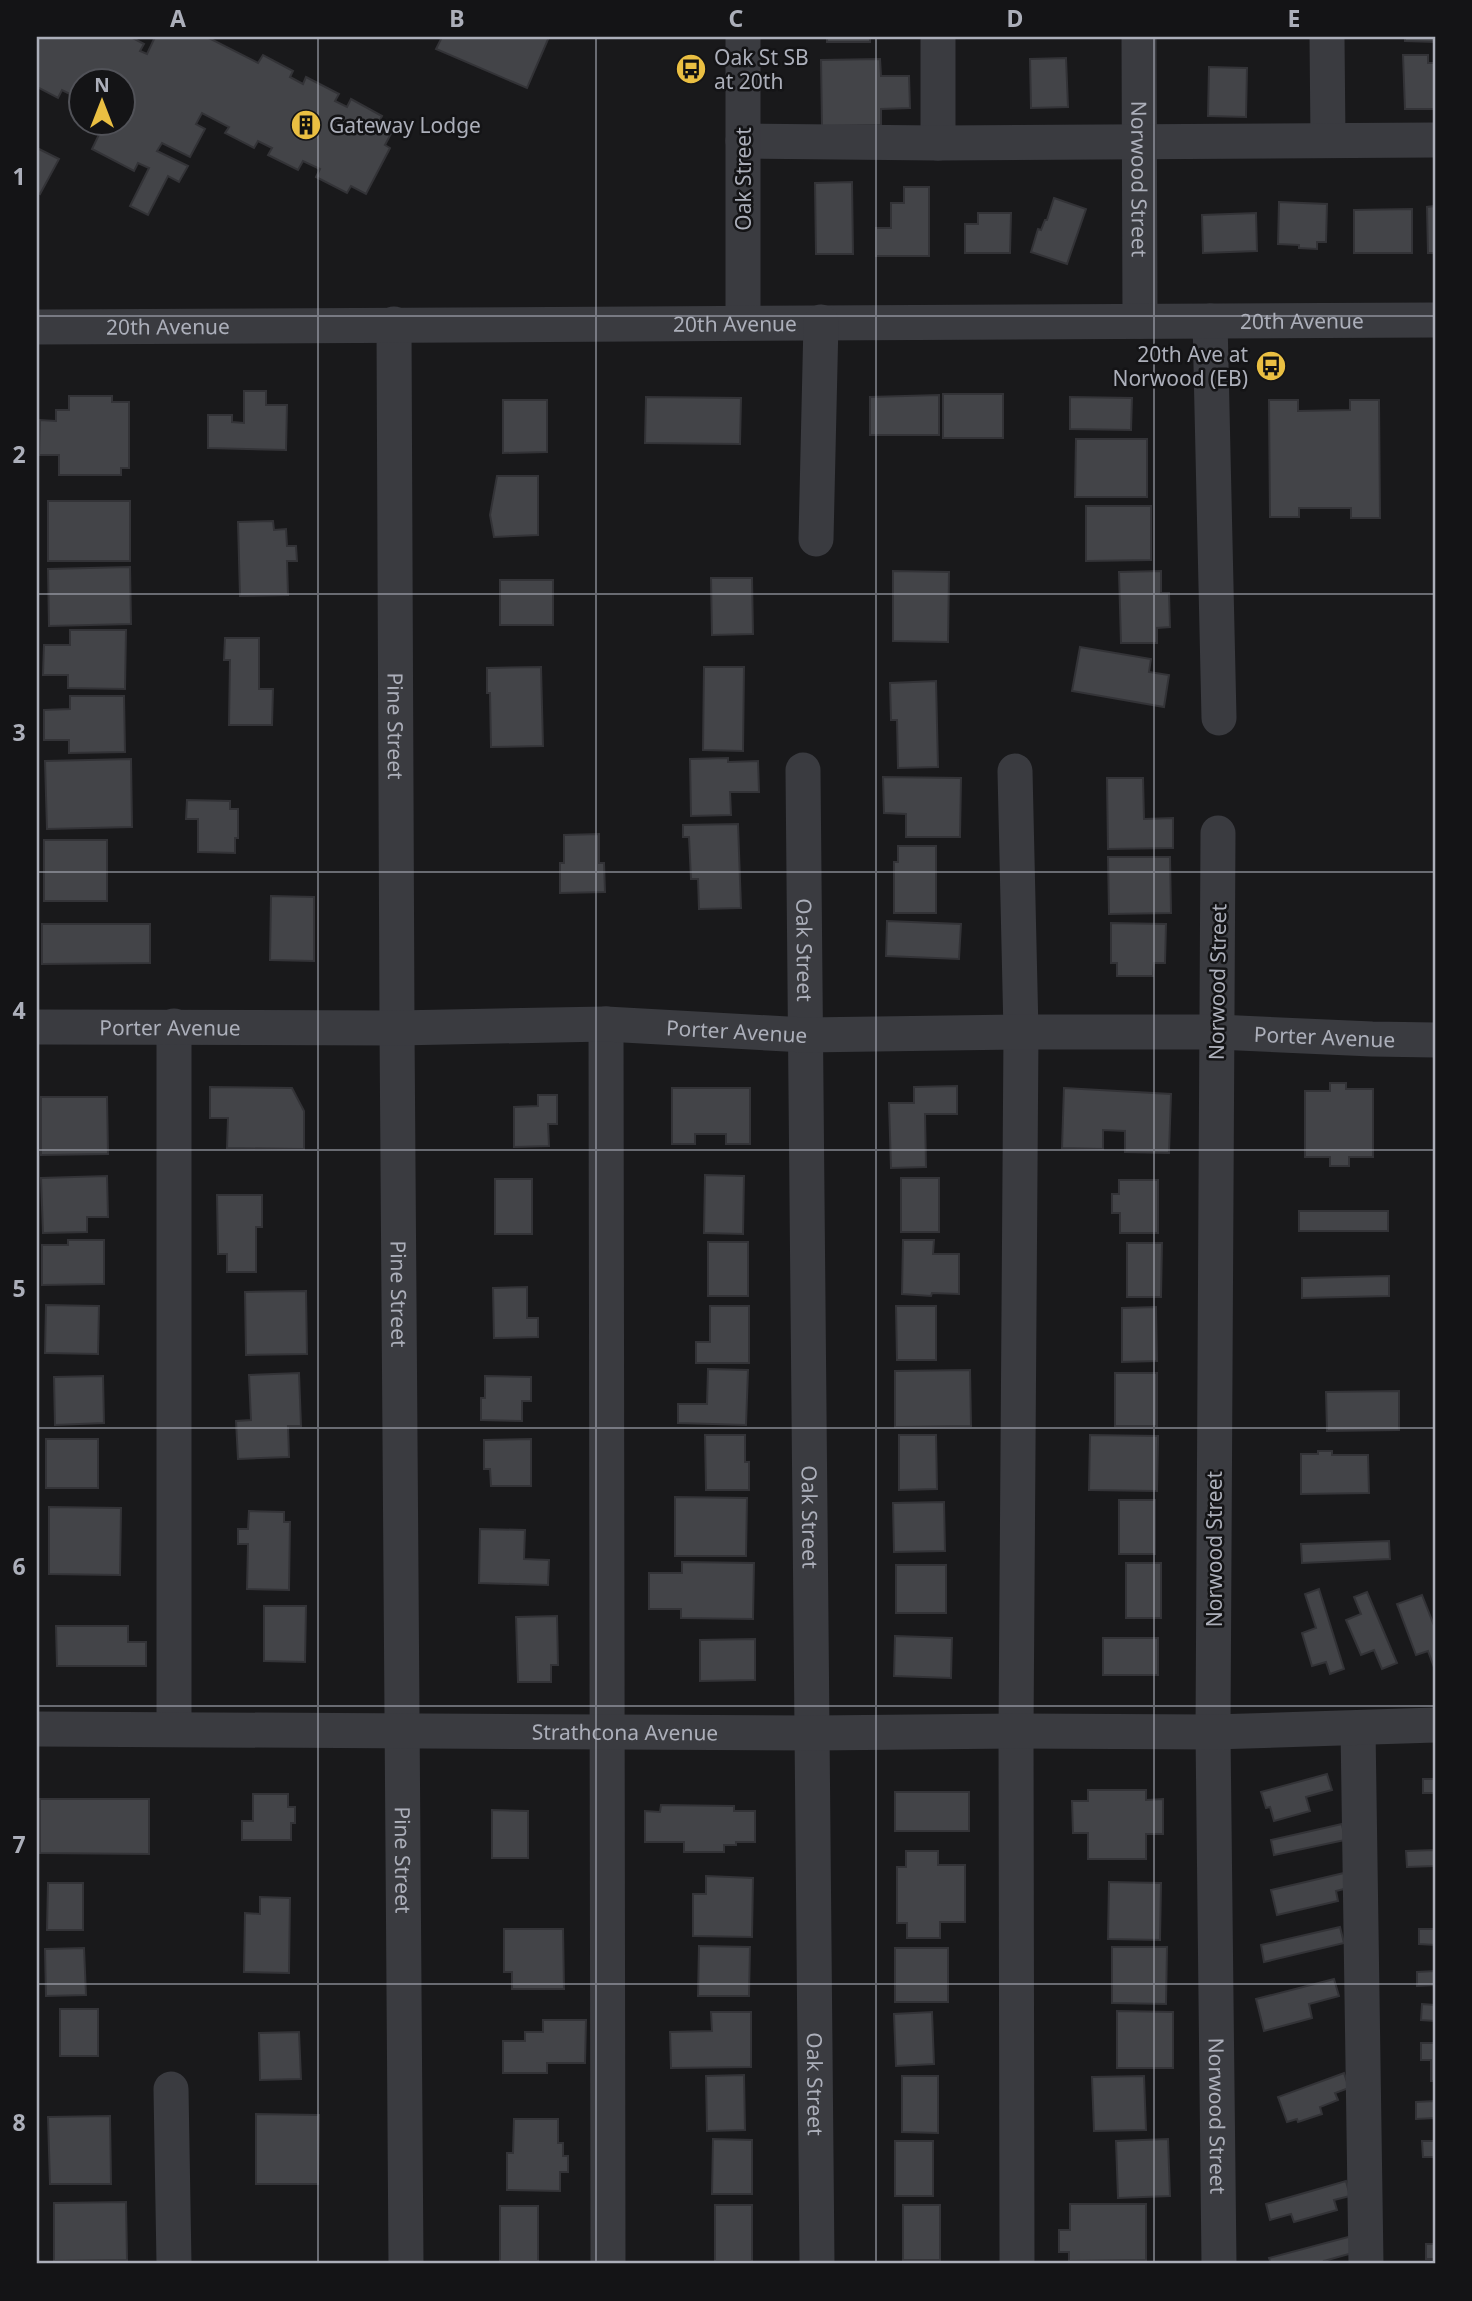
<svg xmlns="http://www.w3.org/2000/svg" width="1472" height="2301" font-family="'Noto Sans',sans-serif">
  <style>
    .building { fill: #434448; stroke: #333337; stroke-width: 2 }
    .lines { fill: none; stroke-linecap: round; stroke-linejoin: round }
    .minor { stroke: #3a3b40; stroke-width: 35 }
    .grid { fill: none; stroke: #acafba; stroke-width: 2; stroke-opacity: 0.55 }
    .labels { text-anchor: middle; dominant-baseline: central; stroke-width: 5; stroke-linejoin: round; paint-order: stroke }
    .poi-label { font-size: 21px; fill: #acafba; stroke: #141416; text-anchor: start }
    .street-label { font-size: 21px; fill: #acafba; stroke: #141416 }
    .neatline { fill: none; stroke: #acafba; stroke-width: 2.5 }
    .grid-label { font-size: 23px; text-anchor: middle; font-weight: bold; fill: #acafba }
  </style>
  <rect width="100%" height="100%" fill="#19191b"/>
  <!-- building -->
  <g class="building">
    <path d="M37,37H131L144,44L140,51L147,54L155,37H207L258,63L263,55L293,71L290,77L303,84L306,77L339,94L335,101L347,107L351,99L382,116L379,122L393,130L385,145L390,148L366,194L351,186L347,193L316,177L320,169L303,161L298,170L268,155L272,148L258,141L254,148L225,133L229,127L202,113L196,124L205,129L190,157L162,143L157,151L188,166L179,182L168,176L148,215L130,206L149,168L138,163L134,171L92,149L105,122H122V80H80V108L74,105L78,98L62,90L58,98L37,87Z"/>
    <path d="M442,37H549L527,88L436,49Z"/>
    <rect x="827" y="37" width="43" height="5"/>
    <path d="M1405,37H1435V42L1405,41Z"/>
    <path d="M1403,55H1428V63H1435V109H1405Z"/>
    <path d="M1066,58L1068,107L1031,108L1030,59Z"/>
    <path d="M880,59L881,76H909L910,108L881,109V125L822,126L821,60Z"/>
    <path d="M1209,67L1247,68L1246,117L1208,116Z"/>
    <path d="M37,148L59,159L40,194L37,192Z"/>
    <path d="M852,182L853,254H816L815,183Z"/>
    <path d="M904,187H929V256H876V228H891V203H904Z"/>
    <path d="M1054,198L1086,209L1067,264L1031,252L1038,229L1041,230L1045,220H1047Z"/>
    <path d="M1279,202L1327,204L1326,242H1317V249L1299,248V245L1278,244Z"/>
    <path d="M1435,206V253H1428L1427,207Z"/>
    <path d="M1412,209V253H1354V210Z"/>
    <path d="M978,213H1011L1010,253H965V224H978Z"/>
    <path d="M1256,213L1257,251L1203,253L1202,215Z"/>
    <path d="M244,391H266V405H287L286,450L208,448V415H232V422L244,423Z"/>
    <rect x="943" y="394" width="60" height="44"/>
    <path d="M939,395V435H870V397Z"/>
    <path d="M69,396H112V402H129V468H121V475H59V455H39L40,420L56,421V410H69Z"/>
    <path d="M646,397L741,398L740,444L645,443Z"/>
    <path d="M1070,397L1132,398L1131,430L1070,429Z"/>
    <path d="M503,400H547V452L503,453Z"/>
    <path d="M1269,400H1298V411L1350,410V400H1379L1380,518H1351V508H1299V517H1270Z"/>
    <path d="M1076,439H1147V497H1075Z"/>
    <path d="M497,476H538V535L494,537L490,515Z"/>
    <rect x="48" y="501" width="82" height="60"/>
    <path d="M1086,506H1151V560L1086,561Z"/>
    <path d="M273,521L274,530L286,529L287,546H296L297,561H287L288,595L240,596L238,522Z"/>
    <path d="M130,567L131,624L49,626L48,569Z"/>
    <path d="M893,571L949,572L948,642L893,641Z"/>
    <path d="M1161,571V593H1169L1170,627L1157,628V643H1121L1119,572Z"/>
    <path d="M711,578H752L753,634L712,635Z"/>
    <rect x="500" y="580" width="53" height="45"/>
    <path d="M70,630H126L125,689L68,688V675H43L44,645H70Z"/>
    <path d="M225,638H259V689H273L272,725H229L230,660H224Z"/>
    <path d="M1080,647L1151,659L1149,672L1169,675L1164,707L1072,691Z"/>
    <path d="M541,667L543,746L491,747L490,693H487V668Z"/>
    <path d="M704,667H744L743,751L703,750Z"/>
    <path d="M936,681L938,767L898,768L897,720H891L890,683Z"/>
    <path d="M70,696H124L125,752L69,753V740H44V710L70,709Z"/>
    <path d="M728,758V762L758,761L759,792H730L731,815L691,816L690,759Z"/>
    <path d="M131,759L132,827L47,829L45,761Z"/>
    <path d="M883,777L961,778L960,837H906V814L884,813Z"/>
    <path d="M1107,778H1143L1144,819L1173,818V848L1108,849Z"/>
    <path d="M187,800L230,801V809H238V838H235V853L198,852V819H186Z"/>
    <path d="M738,824L741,908L699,909L698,879H691L689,837H683V825Z"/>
    <path d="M599,834V863H604L605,892L560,893V863H564V835Z"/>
    <rect x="44" y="840" width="63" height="61"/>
    <path d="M898,846H936V913H894V862H898Z"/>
    <path d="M1108,857H1170L1171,913L1109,914Z"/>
    <path d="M271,896L314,897V961L270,960Z"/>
    <path d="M887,921L961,924L959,959L886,956Z"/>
    <path d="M1111,923L1166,924L1165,963H1154L1153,976H1117V963H1111Z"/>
    <path d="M42,924H150V963L42,964Z"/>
    <path d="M1330,1083H1346V1089H1373V1157H1349V1166H1330V1157H1305V1091H1330Z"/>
    <path d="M957,1086V1114H925L926,1167L891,1168L889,1103H914V1087Z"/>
    <path d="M210,1087L292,1088L304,1111V1149L227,1148L228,1118H210Z"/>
    <path d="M672,1088H750V1144H726V1134H695V1144H672Z"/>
    <path d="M1064,1088L1171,1094L1169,1153L1125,1152V1131L1103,1130V1149L1062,1148Z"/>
    <path d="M538,1095H557V1124H548L549,1146L514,1147V1107L538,1106Z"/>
    <path d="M41,1097H107L108,1154L41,1155Z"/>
    <path d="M705,1175L744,1176L743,1234L704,1233Z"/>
    <path d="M107,1176L108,1217H87V1232L43,1233L41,1178Z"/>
    <rect x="901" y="1178" width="38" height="54"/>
    <rect x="495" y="1179" width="37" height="55"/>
    <path d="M1119,1180H1158V1233H1120V1213H1112V1194H1119Z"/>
    <path d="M217,1195H262V1227H256V1272H227V1254H218Z"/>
    <rect x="1299" y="1211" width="89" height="20"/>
    <path d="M68,1240H104V1284L42,1285V1245H68Z"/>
    <path d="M903,1240H934L933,1254H959V1294L932,1293L931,1296L902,1294Z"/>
    <rect x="708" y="1242" width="40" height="54"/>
    <path d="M1127,1243H1162L1161,1297H1127Z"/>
    <path d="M1389,1276V1296L1302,1298V1278Z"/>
    <path d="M527,1287V1318H538V1337L494,1338L493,1288Z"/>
    <path d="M306,1291L307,1354L246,1355L245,1292Z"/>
    <path d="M46,1305L99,1306L98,1354L45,1353Z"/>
    <path d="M710,1306H749V1363H696V1342H710Z"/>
    <path d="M896,1306H936V1360H897Z"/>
    <path d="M1156,1307L1157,1361L1122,1362V1308Z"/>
    <path d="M708,1369L748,1370L746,1425L678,1423V1404H707Z"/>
    <path d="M970,1370L971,1426L895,1427V1371Z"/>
    <path d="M299,1373L301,1426H288L289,1457L238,1459L236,1421L251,1420L249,1375Z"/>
    <rect x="1115" y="1373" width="42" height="53"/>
    <path d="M103,1376L104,1423L55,1425L54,1377Z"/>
    <path d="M485,1376L531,1377V1401H522V1421L481,1420V1398H485Z"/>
    <path d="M1399,1391V1430L1327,1431L1326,1392Z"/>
    <path d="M705,1435H745V1462H749V1490H706Z"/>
    <path d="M899,1435H936L937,1489L899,1490Z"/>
    <path d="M1090,1435L1158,1436L1157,1491L1089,1490Z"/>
    <rect x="46" y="1439" width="52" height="49"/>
    <path d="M531,1439V1486H491L490,1469H484V1440Z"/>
    <path d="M1318,1451H1332V1455H1368L1369,1493L1301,1494V1454H1318Z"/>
    <path d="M675,1497L747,1498L746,1556H675Z"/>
    <rect x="1119" y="1500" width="36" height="54"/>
    <path d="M944,1502L945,1551L894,1552L893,1503Z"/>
    <path d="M49,1507L121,1508L120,1575L49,1574Z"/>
    <path d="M249,1511L284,1512V1522H290L289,1590L247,1589L248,1544H238V1529H248Z"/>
    <path d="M480,1529L525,1530L524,1559L549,1560L548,1585L479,1583Z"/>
    <path d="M1389,1541L1390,1559L1302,1563L1301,1544Z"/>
    <path d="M682,1562L754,1563L753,1619L681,1618V1609H649V1573H682Z"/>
    <rect x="1126" y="1563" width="35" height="55"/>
    <rect x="896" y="1565" width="50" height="48"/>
    <path d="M1319,1589L1344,1669L1330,1674L1326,1662L1312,1666L1302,1633L1316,1628L1305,1594Z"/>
    <path d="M1367,1592L1397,1663L1382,1669L1374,1650L1361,1655L1346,1620L1361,1614L1354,1597Z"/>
    <path d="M1422,1595L1435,1628V1670L1428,1651L1416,1655L1397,1604Z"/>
    <path d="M264,1606H306L305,1662L264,1661Z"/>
    <path d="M557,1616L558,1665H551V1682H518L516,1617Z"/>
    <path d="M56,1626H128V1642H146V1666H57Z"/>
    <path d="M895,1636L952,1638L951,1678L894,1676Z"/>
    <rect x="1103" y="1638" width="55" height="37"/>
    <path d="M755,1639V1680L700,1681V1640Z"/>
    <path d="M1327,1774L1332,1790L1306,1797L1310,1811L1274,1821L1270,1807L1266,1808L1261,1792Z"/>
    <rect x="1423" y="1779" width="12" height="14"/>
    <path d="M1088,1790H1146V1800L1163,1799V1834H1146V1859H1088V1833H1073L1072,1801H1088Z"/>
    <rect x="895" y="1792" width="74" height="39"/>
    <path d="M253,1794H288V1807H295V1823H291V1840H242V1821H253Z"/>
    <path d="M40,1799H149V1854L40,1853Z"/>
    <path d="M661,1805L734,1806V1811H755V1842H736V1845H724V1852H684V1842H645V1811L660,1812Z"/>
    <path d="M492,1810L528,1811V1858H492Z"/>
    <path d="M1342,1824L1345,1840L1274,1855L1271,1840Z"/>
    <path d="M1435,1850V1866L1407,1867L1406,1851Z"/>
    <path d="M906,1851H938V1865H965V1922H940V1938H907V1923H897V1867H906Z"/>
    <path d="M1344,1873L1348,1888L1336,1891L1338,1901L1277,1915L1271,1890Z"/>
    <path d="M706,1876L753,1878L752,1937L693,1936V1894H706Z"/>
    <path d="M1109,1882L1161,1883L1160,1940L1108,1939Z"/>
    <path d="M48,1883H83V1930H47Z"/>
    <path d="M260,1897L290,1898L289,1973L244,1972L245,1913L260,1914Z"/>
    <path d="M1340,1927L1344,1943L1264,1962L1261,1945Z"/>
    <path d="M504,1929H563L564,1989H512V1972H504Z"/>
    <path d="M1419,1929H1435V1945L1419,1944Z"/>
    <path d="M699,1946L750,1947L749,1996H698Z"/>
    <path d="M1112,1947H1167L1166,2004L1112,2003Z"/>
    <path d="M84,1948L86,1995L46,1996L45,1949Z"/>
    <rect x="895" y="1948" width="53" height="54"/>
    <path d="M1435,1971V1985L1417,1986V1972Z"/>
    <path d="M1334,1979L1339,1996L1309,2004L1312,2018L1264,2031L1256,1999Z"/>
    <path d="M1422,2004L1435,2005V2021L1421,2020Z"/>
    <rect x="60" y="2009" width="38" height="47"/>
    <path d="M1117,2011L1173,2012V2068H1117Z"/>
    <path d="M711,2012H751V2067L671,2068L670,2032L712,2031Z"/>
    <path d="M932,2012L934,2064L896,2066L894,2014Z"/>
    <path d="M543,2020H586L585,2063H547V2073H503V2041H525V2032H543Z"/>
    <path d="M299,2032L301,2079L260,2080L259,2033Z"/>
    <path d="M1421,2043H1435V2081H1431V2060H1421Z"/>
    <path d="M1344,2073L1349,2088L1335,2093L1338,2100L1320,2107L1322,2114L1298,2122L1297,2119L1287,2122L1278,2097Z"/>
    <path d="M744,2075L745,2130L707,2131L706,2076Z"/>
    <path d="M902,2076H938V2133L902,2132Z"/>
    <path d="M1144,2076L1146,2130L1094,2131L1092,2077Z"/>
    <path d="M1435,2101V2118L1416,2119V2102Z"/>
    <path d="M256,2114L319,2115L318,2184H256Z"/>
    <path d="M110,2116L111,2184H50L48,2117Z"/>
    <path d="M514,2119H558V2143H563V2156H568V2172H560V2191L507,2190V2153H513Z"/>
    <path d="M713,2139L752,2140V2194H712Z"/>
    <path d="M1168,2139L1170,2196L1118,2198L1116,2141Z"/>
    <rect x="895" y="2141" width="38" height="55"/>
    <path d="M1422,2141H1435V2157H1423Z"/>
    <path d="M1346,2181L1350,2196L1334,2200L1337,2210L1294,2222L1291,2214L1270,2220L1266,2204Z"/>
    <path d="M126,2202L127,2260L54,2261V2203Z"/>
    <path d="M1070,2204H1146V2260L1069,2261V2252H1059V2230H1070Z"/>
    <rect x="715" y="2205" width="37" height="56"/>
    <rect x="903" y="2205" width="37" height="55"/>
    <rect x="500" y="2206" width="38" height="55"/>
    <path d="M1352,2236L1356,2252L1324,2261L1325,2264H1271L1269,2258Z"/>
    <rect x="1426" y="2244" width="9" height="15"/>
  </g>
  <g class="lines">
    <!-- minor -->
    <g class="minor">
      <path d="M938,37V143"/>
      <path id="s1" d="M1139,37L1140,321"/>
      <path d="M1327,37L1328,140"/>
      <path d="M743,141L938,143L1435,140"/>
      <path d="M1210,321L1219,718"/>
      <path d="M743,322V37"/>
      <path id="s2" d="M394,324L397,1028L406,2264"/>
      <path id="s3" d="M37,327L1435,320"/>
      <path d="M816,539L821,322"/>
      <path id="s4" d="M803,770L817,2264"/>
      <path d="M1015,771L1021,1032L1016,1731L1017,2264"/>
      <path id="s5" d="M1218,833L1213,1732L1219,2264"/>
      <path d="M606,1024L608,2264"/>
      <path d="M174,1026V1729"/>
      <path id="s6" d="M37,1027L397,1028L606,1024L805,1035L1021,1032H1217L1372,1039L1435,1040"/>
      <path d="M1358,1728L1366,2264"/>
      <path id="s7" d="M37,1729L814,1733L1016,1731L1213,1732L1435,1725"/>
      <path d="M171,2089L174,2264"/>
    </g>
  </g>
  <!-- grid -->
  <path class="grid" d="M318,37V2264M596,37V2264M876,37V2264M1154,37V2264M37,316H1435M37,594H1435M37,872H1435M37,1150H1435M37,1428H1435M37,1706H1435M37,1984H1435"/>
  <!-- icons -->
  <defs>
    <g id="bus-disc" transform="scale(1.575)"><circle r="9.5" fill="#eabf42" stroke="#141416"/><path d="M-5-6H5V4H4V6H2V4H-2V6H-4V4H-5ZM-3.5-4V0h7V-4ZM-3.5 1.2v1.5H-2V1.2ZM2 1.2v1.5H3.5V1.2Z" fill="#111"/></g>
    <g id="building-disc" transform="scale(1.575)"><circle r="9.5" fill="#eabf42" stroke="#141416"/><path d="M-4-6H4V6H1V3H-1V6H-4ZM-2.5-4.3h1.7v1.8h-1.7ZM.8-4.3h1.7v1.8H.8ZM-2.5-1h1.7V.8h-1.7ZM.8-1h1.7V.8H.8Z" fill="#111"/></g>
  </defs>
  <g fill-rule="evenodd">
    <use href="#bus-disc" x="691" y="69"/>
    <use href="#building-disc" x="306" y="125"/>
    <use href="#bus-disc" x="1271" y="366"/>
  </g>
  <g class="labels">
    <!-- poi labels -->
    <g class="poi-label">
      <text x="714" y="57">Oak St SB<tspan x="714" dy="24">at 20th</tspan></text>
      <text x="329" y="125">Gateway Lodge</text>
      <text x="1248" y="354" text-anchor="end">20th Ave at<tspan x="1248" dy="24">Norwood (EB)</tspan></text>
    </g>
    <!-- street labels -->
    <g class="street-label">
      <text transform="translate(743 179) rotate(-90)">Oak Street</text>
      <text stroke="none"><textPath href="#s1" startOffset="142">Norwood Street</textPath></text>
      <text stroke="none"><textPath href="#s3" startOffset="1265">20th Avenue</textPath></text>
      <text stroke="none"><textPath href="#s3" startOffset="698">20th Avenue</textPath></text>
      <text stroke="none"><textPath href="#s3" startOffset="131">20th Avenue</textPath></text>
      <text stroke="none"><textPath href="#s2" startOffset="402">Pine Street</textPath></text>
      <text stroke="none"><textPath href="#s4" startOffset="180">Oak Street</textPath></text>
      <text transform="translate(1217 982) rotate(-89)">Norwood Street</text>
      <text stroke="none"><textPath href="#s6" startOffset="133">Porter Avenue</textPath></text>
      <text stroke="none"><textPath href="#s6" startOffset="700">Porter Avenue</textPath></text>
      <text stroke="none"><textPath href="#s6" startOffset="1288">Porter Avenue</textPath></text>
      <text stroke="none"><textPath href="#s2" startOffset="970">Pine Street</textPath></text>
      <text stroke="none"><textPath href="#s4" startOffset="747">Oak Street</textPath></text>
      <text transform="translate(1214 1549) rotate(-90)">Norwood Street</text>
      <text stroke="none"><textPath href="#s7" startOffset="588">Strathcona Avenue</textPath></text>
      <text stroke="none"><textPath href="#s2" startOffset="1536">Pine Street</textPath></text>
      <text stroke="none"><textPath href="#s4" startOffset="1314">Oak Street</textPath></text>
      <text stroke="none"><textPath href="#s5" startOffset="1283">Norwood Street</textPath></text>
    </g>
  </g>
  <!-- border -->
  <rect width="1472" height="2301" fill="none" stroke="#141416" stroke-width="77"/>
  <!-- north arrow -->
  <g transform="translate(102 102)"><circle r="33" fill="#141416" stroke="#515258" stroke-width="2"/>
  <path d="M0-5L12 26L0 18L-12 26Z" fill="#eabf42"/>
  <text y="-10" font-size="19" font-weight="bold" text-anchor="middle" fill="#acafba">N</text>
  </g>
  <rect x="38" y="38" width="1396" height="2224" class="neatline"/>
  <g class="grid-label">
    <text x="178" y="27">A</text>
    <text x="457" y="27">B</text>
    <text x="736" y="27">C</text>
    <text x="1015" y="27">D</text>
    <text x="1294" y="27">E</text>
    <text x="19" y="185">1</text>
    <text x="19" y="463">2</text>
    <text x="19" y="741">3</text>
    <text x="19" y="1019">4</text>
    <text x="19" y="1297">5</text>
    <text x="19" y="1575">6</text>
    <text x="19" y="1853">7</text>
    <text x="19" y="2131">8</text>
  </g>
</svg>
